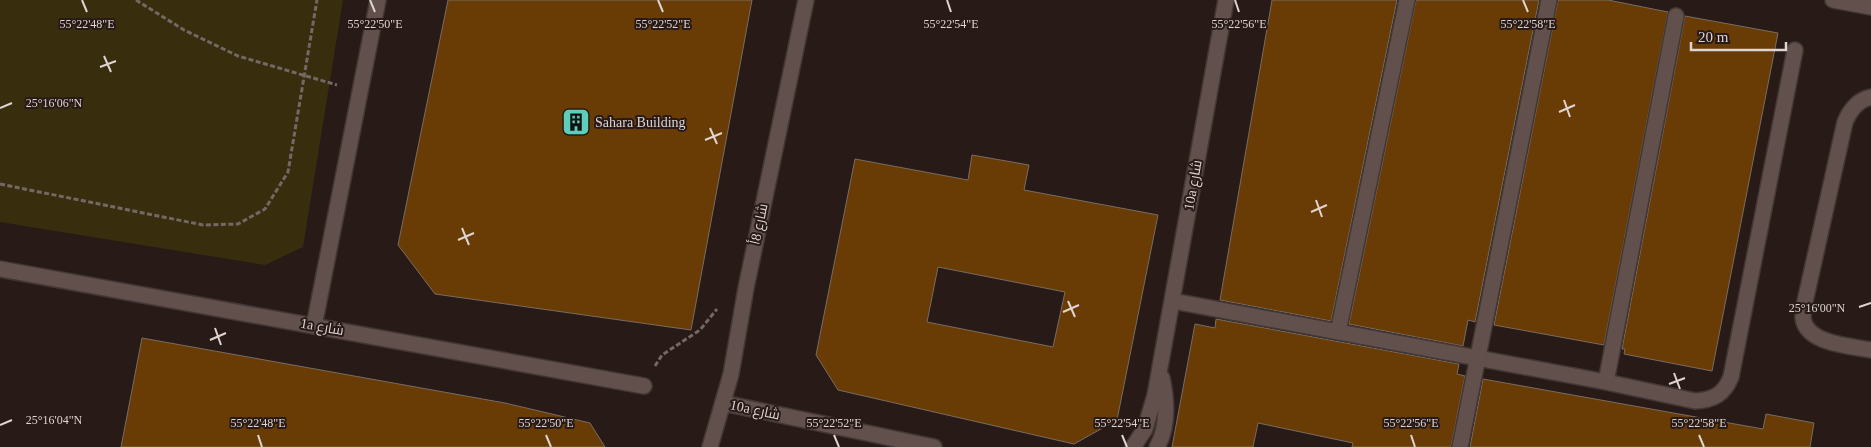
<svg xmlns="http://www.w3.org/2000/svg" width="1871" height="447" font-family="'Times New Roman',Cairo,serif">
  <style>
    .green { fill: #382e0e }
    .building { fill: #6a3c05; stroke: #796c61; fill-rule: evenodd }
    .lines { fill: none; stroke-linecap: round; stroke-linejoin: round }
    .minor-casing { stroke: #423735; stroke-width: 18 }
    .path { stroke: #746865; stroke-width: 3; stroke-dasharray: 5 2.5; stroke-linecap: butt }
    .minor { stroke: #61504c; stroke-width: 15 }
    .ticks { fill: none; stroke: #ded4d2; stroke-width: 2 }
    .labels { text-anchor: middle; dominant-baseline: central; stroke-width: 4; stroke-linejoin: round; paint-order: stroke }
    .poi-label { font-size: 14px; fill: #ded4d2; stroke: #281a17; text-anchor: start }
    .street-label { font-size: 14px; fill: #ded4d2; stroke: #281a17 }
    .ticks-label { font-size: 12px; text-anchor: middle; fill: #ded4d2; stroke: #281a17; stroke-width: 4; stroke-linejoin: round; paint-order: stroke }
  </style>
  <rect width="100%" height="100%" fill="#281a17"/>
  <!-- green -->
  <path class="green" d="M0,0H343L303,247L265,265L0,222Z"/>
  <!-- building -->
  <g class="building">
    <path d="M448,0H752L691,330L435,294L398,245Z"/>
    <path d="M1272,0H1397L1331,321L1220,300Z"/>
    <path d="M1416,0H1539L1475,322L1468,320L1463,346L1349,324Z"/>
    <path d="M1558,0H1608L1668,12L1604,345L1494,325Z"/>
    <path d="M1685,16L1778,33L1712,371L1624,354L1625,349H1622Z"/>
    <path d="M972,155L1029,165L1024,190L1158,215L1117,420L1074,444L838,390L816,355L855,159L968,180ZM938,267L1065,292L1053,347L927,322Z"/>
    <path d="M1216,319L1459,364L1457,374L1465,376L1451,447H1352L1353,443L1258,423L1253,447H1172L1195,324L1215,328Z"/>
    <path d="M142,338L505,403L590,423L605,447H121Z"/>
    <path d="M1483,379L1763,429L1766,414L1814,423L1810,447H1470Z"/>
  </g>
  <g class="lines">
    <!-- minor casing -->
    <g class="minor-casing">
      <g id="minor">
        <path d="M1833,0L1871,7"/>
        <path d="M1871,97C1857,100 1850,110 1845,122L1804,306C1804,310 1803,314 1803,318C1806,344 1851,346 1871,350"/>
        <path d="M0,269L644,386"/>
        <path d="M1173,301L1606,382L1695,401C1714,400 1724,394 1731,377L1795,50"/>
        <path d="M314,326L378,0"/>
        <path d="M1338,332L1407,0"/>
        <path d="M1606,382L1676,16"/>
        <path d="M723,403L934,447"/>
        <path d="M710,447L731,374L746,288L806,0"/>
        <path d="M1133,447L1145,429L1155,395L1226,0"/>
        <path d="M1157,447C1169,426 1167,401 1162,378"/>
        <path d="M1460,447L1549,0"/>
      </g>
    </g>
    <!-- path -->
    <g class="path">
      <path d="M136,0L184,30L238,56L337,85"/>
      <path d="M0,184L203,225L238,224L265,209L288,172L317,0"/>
      <path d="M655,366L662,355L700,330L717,309"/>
    </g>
    <!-- minor -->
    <use href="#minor" class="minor"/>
  </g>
  <!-- ticks -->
  <path class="ticks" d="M82,0L87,12M370,0L375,12M658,0L663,12M947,0L951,12M1235,0L1239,12M1523,0L1528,12M104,56L111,72M100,67L116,61M1564,100L1570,117M0,108L12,103M1559,112L1575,105M710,128L717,144M705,140L722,133M1316,200L1322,217M1311,212L1327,205M462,228L469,245M458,240L474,233M1068,301L1075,317M1859,307L1871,303M1063,312L1079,305M215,328L221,345M210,340L226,333M1674,373L1680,389M1669,384L1685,378M0,425L12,420M258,435L262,447M546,435L551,447M834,435L839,447M1122,435L1127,447M1411,435L1415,447M1699,435L1704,447"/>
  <!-- icons -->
  <defs>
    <g id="building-square" transform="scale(1.4375)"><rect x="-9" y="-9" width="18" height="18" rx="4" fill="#5cceba" stroke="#281a17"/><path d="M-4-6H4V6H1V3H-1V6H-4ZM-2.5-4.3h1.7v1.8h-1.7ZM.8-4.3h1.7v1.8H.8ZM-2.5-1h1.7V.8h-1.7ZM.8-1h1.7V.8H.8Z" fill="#111"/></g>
  </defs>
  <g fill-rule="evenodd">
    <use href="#building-square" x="576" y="122"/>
  </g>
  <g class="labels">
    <!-- poi labels -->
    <g class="poi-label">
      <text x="595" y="122">Sahara Building</text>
    </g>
    <!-- street labels -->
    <g class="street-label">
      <text transform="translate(1193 185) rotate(-80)">10a شارع</text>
      <text transform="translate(759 224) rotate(-78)">شارع 8أ</text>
      <text transform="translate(322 327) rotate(10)">1a شارع</text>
      <text transform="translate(755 410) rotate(12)">10a شارع</text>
    </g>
  </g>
  <g class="ticks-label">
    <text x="87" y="28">55°22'48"E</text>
    <text x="375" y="28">55°22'50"E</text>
    <text x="663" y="28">55°22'52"E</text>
    <text x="951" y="28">55°22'54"E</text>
    <text x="1239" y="28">55°22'56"E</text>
    <text x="1528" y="28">55°22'58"E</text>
    <text x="54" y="107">25°16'06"N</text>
    <text x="1817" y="312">25°16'00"N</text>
    <text x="54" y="424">25°16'04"N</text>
    <text x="258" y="427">55°22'48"E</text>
    <text x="546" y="427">55°22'50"E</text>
    <text x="834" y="427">55°22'52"E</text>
    <text x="1122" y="427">55°22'54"E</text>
    <text x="1411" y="427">55°22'56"E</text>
    <text x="1699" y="427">55°22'58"E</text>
  </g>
  <!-- scale -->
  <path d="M1691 42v8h95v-8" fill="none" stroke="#ded4d2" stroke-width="2.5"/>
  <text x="1698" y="42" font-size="15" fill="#ded4d2" stroke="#281a17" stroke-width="4" paint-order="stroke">20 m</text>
</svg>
